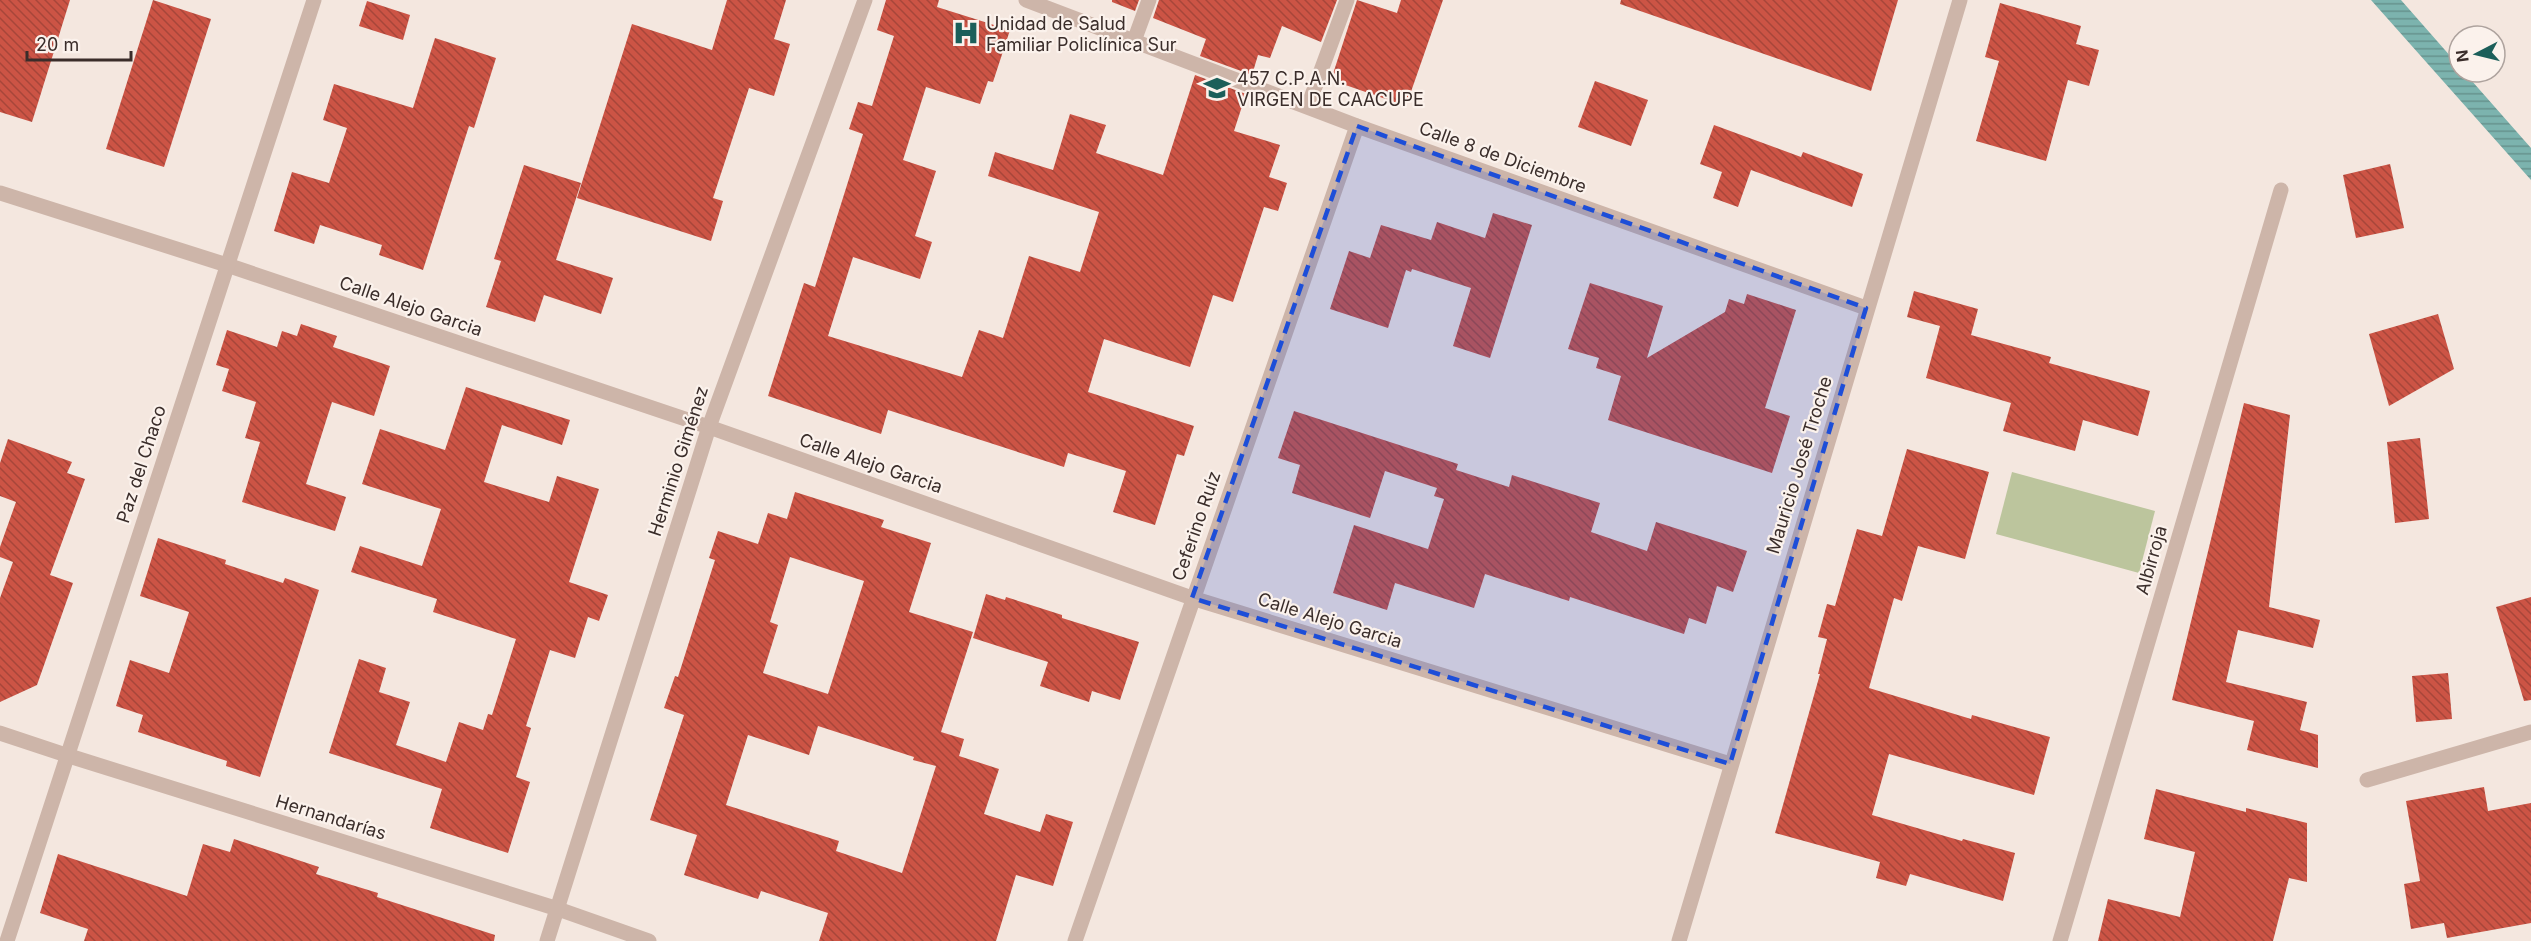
<svg xmlns="http://www.w3.org/2000/svg" width="2531" height="941" font-family="Inter,sans-serif">
  <style>
    .pitch { fill: #bcc59d }
    .water { fill: url(#water-rules) }
    .building { fill: url(#building-back-hatch); fill-rule: evenodd }
    .lines { fill: none; stroke-linecap: round; stroke-linejoin: round }
    .minor { stroke: #cdb5a9; stroke-width: 15 }
    .tertiary { stroke: #cdb5a9; stroke-width: 15 }
    .marked { fill: #1d4ed8; fill-opacity: 0.2; stroke: #1d4ed8; stroke-width: 4.5; stroke-dasharray: 12 8; stroke-linejoin: round }
    .labels { text-anchor: middle; dominant-baseline: central; stroke-width: 4.5; stroke-linejoin: round; paint-order: stroke }
    .poi-label { font-size: 18px; fill: #3a2d2a; stroke: #fbf2ec; text-anchor: start }
    .street-label { font-size: 18px; fill: #3a2d2a; stroke: #fbf2ec }
  </style>
  <defs>
    <pattern id="water-rules" width="6" height="5" patternUnits="userSpaceOnUse" patternTransform="scale(1.5)"><rect width="6" height="5" fill="#7cb3ae"/><path d="M0 2.5h6" fill="none" stroke="#67928e"/></pattern>
    <pattern id="building-back-hatch" width="6" height="6" patternUnits="userSpaceOnUse" patternTransform="scale(1.5)"><rect width="6" height="6" fill="#cc5445"/><path d="M-1 5l2 2M0 0l6 6M5-1l2 2" fill="none" stroke="#a7463a"/></pattern>
  </defs>
  <rect width="100%" height="100%" fill="#f4e7df"/>
  <!-- pitch -->
  <path class="pitch" d="M2012,472L2155,511L2139,573L1996,534Z"/>
  <!-- water -->
  <path class="water" d="M2371,0H2401L2459,66V72H2464L2531,148V180Z"/>
  <!-- building -->
  <g class="building">
    <path d="M0,0H70L32,122L0,112Z"/>
    <path d="M153,0L211,19L164,167L106,149Z"/>
    <path d="M727,0H786L774,39L790,44L774,96L749,88L713,198L723,201L711,241L577,198L632,24L712,50Z"/>
    <path d="M886,0H939L937,7L1010,30L993,82L988,81L980,104L926,87L903,160L936,171L915,236L932,242L920,279L853,257L828,336L962,377L979,330L1003,338L1029,256L1080,272L1099,212L988,176L995,152L1053,170L1070,114L1106,125L1096,153L1163,175L1195,75L1246,94L1234,131L1280,145L1269,177L1287,183L1278,211L1264,207L1233,302L1213,295L1190,367L1104,339L1088,392L1194,426L1184,456L1177,454L1155,525L1113,512L1126,471L1068,453L1064,467L888,410L881,434L768,396L804,283L815,287L863,134L849,129L858,102L872,106L894,36L877,30Z"/>
    <path d="M1112,0H1139L1135,11L1112,2Z"/>
    <path d="M1159,0H1337L1321,42L1282,26L1270,58L1258,55L1252,75L1200,56L1206,39L1153,18Z"/>
    <path d="M1357,0L1397,13L1401,0H1443L1406,106L1331,80Z"/>
    <path d="M1621,0H1898L1871,91L1620,4Z"/>
    <path d="M367,1L410,15L403,40L359,26Z"/>
    <path d="M2000,3L2081,26L2076,44L2099,50L2089,86L2068,80L2046,161L1976,141L1999,61L1985,57Z"/>
    <path d="M435,38L496,58L474,128L469,126L423,270L379,255L382,245L320,225L314,244L274,231L292,172L329,183L347,128L323,120L334,84L413,108Z"/>
    <path d="M1595,81L1648,100L1631,146L1578,127Z"/>
    <path d="M1714,125L1801,157L1803,152L1863,174L1852,207L1751,170L1738,207L1713,198L1722,172L1700,164Z"/>
    <path d="M2390,164L2404,228L2356,238L2343,175Z"/>
    <path d="M524,165L581,183L556,260L613,278L601,314L544,295L535,322L486,307L501,261L494,259Z"/>
    <path d="M1493,213L1532,225L1490,358L1453,346L1471,288L1412,269L1411,272L1406,270L1388,328L1330,309L1349,251L1370,258L1381,225L1431,240L1437,222L1485,238Z"/>
    <path d="M1590,283L1663,306L1647,358L1725,312L1729,299L1744,304L1747,294L1796,310L1765,408L1790,416L1772,473L1608,420L1621,376L1596,368L1599,358L1568,349Z"/>
    <path d="M1914,291L1978,309L1971,335L2051,357L2049,363L2150,391L2138,436L2083,420L2075,451L2003,431L2011,403L1926,378L1940,326L1907,317Z"/>
    <path d="M2438,314L2454,369L2389,406L2369,334Z"/>
    <path d="M301,324L337,336L333,347L390,366L374,416L332,402L306,484L346,497L335,531L242,502L260,442L245,438L256,402L222,391L229,369L216,365L227,330L277,347L282,331L297,336Z"/>
    <path d="M466,387L570,420L562,445L502,425L484,482L549,502L557,476L599,489L569,582L608,595L599,621L588,617L575,658L550,650L526,726L531,728L516,777L530,782L508,853L430,828L442,789L329,753L359,659L386,668L379,692L410,702L396,745L446,762L459,722L483,730L488,714L492,715L516,639L433,612L437,599L351,572L360,546L422,566L441,509L362,484L380,429L445,450Z"/>
    <path d="M2244,403L2290,415L2269,607L2320,620L2313,648L2238,630L2226,682L2307,702L2300,730L2318,735V768L2247,750L2254,721L2172,700Z"/>
    <path d="M1294,411L1458,464L1456,470L1509,487L1512,475L1600,503L1591,532L1647,551L1656,522L1747,551L1733,592L1717,586L1706,624L1689,618L1684,634L1570,597L1569,601L1485,574L1474,608L1395,583L1387,610L1333,593L1354,525L1428,549L1444,499L1434,496L1437,488L1385,471L1370,518L1292,493L1300,465L1278,458Z"/>
    <path d="M2420,438L2429,519L2395,523L2387,442Z"/>
    <path d="M8,439L72,462L67,473L85,479L50,575L73,583L37,685L0,702V598L13,562L0,557V547L16,502L0,496V463Z"/>
    <path d="M1907,449L1989,472L1965,559L1918,546L1902,601L1894,598L1869,688L1971,719L1972,715L2050,737L2034,795L1889,754L1872,815L1962,841L1963,839L2015,853L2003,901L1910,874L1906,886L1876,878L1880,862L1775,833L1820,674H1818L1827,639L1818,637L1827,604L1835,606L1857,529L1882,536Z"/>
    <path d="M795,492L884,520L881,527L931,543L909,612L973,632L941,732L964,739L959,756L999,769L984,814L1040,832L1046,814L1073,822L1053,886L1016,875L996,941H819L828,913L761,891L758,899L684,875L697,835L650,820L684,715L664,708L675,676L678,677L715,560L709,558L718,531L758,544L768,513L787,519ZM790,557L864,581L828,694L763,673L778,625L770,622ZM818,726L914,757L913,760L936,766L902,873L836,851L839,841L726,805L748,735L809,755Z"/>
    <path d="M158,538L226,560L225,564L283,583L285,578L319,590L260,777L226,766L227,761L138,732L143,715L116,706L130,660L169,673L189,612L140,596Z"/>
    <path d="M986,594L1005,600L1006,597L1062,615V618L1139,642L1120,700L1092,691L1089,702L1040,686L1048,662L973,638Z"/>
    <path d="M2531,597V700L2524,701L2496,607Z"/>
    <path d="M2448,673L2452,719L2416,722L2412,676Z"/>
    <path d="M2484,787L2488,811L2531,803V923L2447,938L2444,923L2411,929L2404,884L2420,881L2406,801Z"/>
    <path d="M2156,789L2246,812V808L2307,823V882L2289,878L2273,941H2098L2108,899L2180,917L2195,852L2144,839Z"/>
    <path d="M234,839L319,867L316,874L378,893L377,897L495,935L494,941H84L88,929L40,913L58,854L187,896L203,844L230,852Z"/>
  </g>
  <g class="lines">
    <!-- minor -->
    <g class="minor">
      <path d="M1026,0L1357,126L1866,308"/>
      <path d="M1134,41L1149,0"/>
      <path d="M1308,106L1347,0"/>
      <path d="M0,193L227,265L709,427L1192,598L1730,764"/>
      <path d="M66,755L558,909L649,941"/>
      <path d="M2367,780L2531,732"/>
      <path d="M547,941L709,427L865,0"/>
      <path d="M1075,941L1357,126"/>
      <path d="M1679,941L1960,0"/>
      <path d="M2060,941L2281,190"/>
    </g>
    <!-- tertiary -->
    <g class="tertiary">
      <path d="M0,733L66,755"/>
      <path d="M7,941L314,0"/>
    </g>
  </g>
  <!-- marked area -->
  <path class="marked" d="M1357,126L1866,308L1730,764L1192,598Z"/>
  <!-- icons -->
  <defs>
    <g id="hospital-bare" transform="scale(2.07)"><path d="M-5-5h3v3.5h4V-5h3V5h-3V1.5h-4V5h-3Z" fill="#1c5f5a" stroke="#fbf2ec" stroke-width="2.5" paint-order="stroke"/></g>
    <g id="school-bare" transform="scale(2.07)"><path d="M0-5L7-2L0 1L-7-2ZM-4 1L0 2.5L4 1V4Q0 6-4 4Z" fill="#1c5f5a" stroke="#fbf2ec" stroke-width="2.5" paint-order="stroke"/></g>
  </defs>
  <g fill-rule="evenodd">
    <use href="#hospital-bare" x="966" y="33"/>
    <use href="#school-bare" x="1217" y="88"/>
  </g>
  <g class="labels">
    <!-- poi labels -->
    <g class="poi-label">
      <text x="986" y="23">Unidad de Salud<tspan x="986" dy="21">Familiar Policlínica Sur</tspan></text>
      <text x="1237" y="78">457 C.P.A.N.<tspan x="1237" dy="21">VIRGEN DE CAACUPE</tspan></text>
    </g>
    <!-- street labels -->
    <g class="street-label">
      <text transform="translate(1503 157) rotate(20)">Calle 8 de Diciembre</text>
      <text transform="translate(411 306) rotate(19)">Calle Alejo Garcia</text>
      <text transform="translate(678 461) rotate(-72)">Herminio Giménez</text>
      <text transform="translate(871 463) rotate(19)">Calle Alejo Garcia</text>
      <text transform="translate(141 464) rotate(-72)">Paz del Chaco</text>
      <text transform="translate(1799 465) rotate(-73)">Mauricio José Troche</text>
      <text transform="translate(1196 526) rotate(-71)">Ceferino Ruíz</text>
      <text transform="translate(2151 560) rotate(-74)">Albirroja</text>
      <text transform="translate(1330 620) rotate(17)">Calle Alejo Garcia</text>
      <text transform="translate(331 817) rotate(17)">Hernandarías</text>
    </g>
  </g>
  <!-- north arrow -->
  <g transform="translate(2477 54) rotate(263)"><circle r="28" fill="#fbf2ec" stroke="#aea39e" stroke-width="1.5"/>
  <path d="M0-4.5L10 22L0 15L-10 22Z" fill="#1c5f5a"/>
  <text y="-9" font-size="16" font-weight="bold" text-anchor="middle" fill="#3a2d2a">N</text>
  </g>
  <!-- scale -->
  <path d="M27 51v9h104v-9" fill="none" stroke="#3a2d2a" stroke-width="3"/>
  <text x="36" y="51" font-size="18" fill="#3a2d2a" stroke="#fbf2ec" stroke-width="4.5" paint-order="stroke">20 m</text>
</svg>
